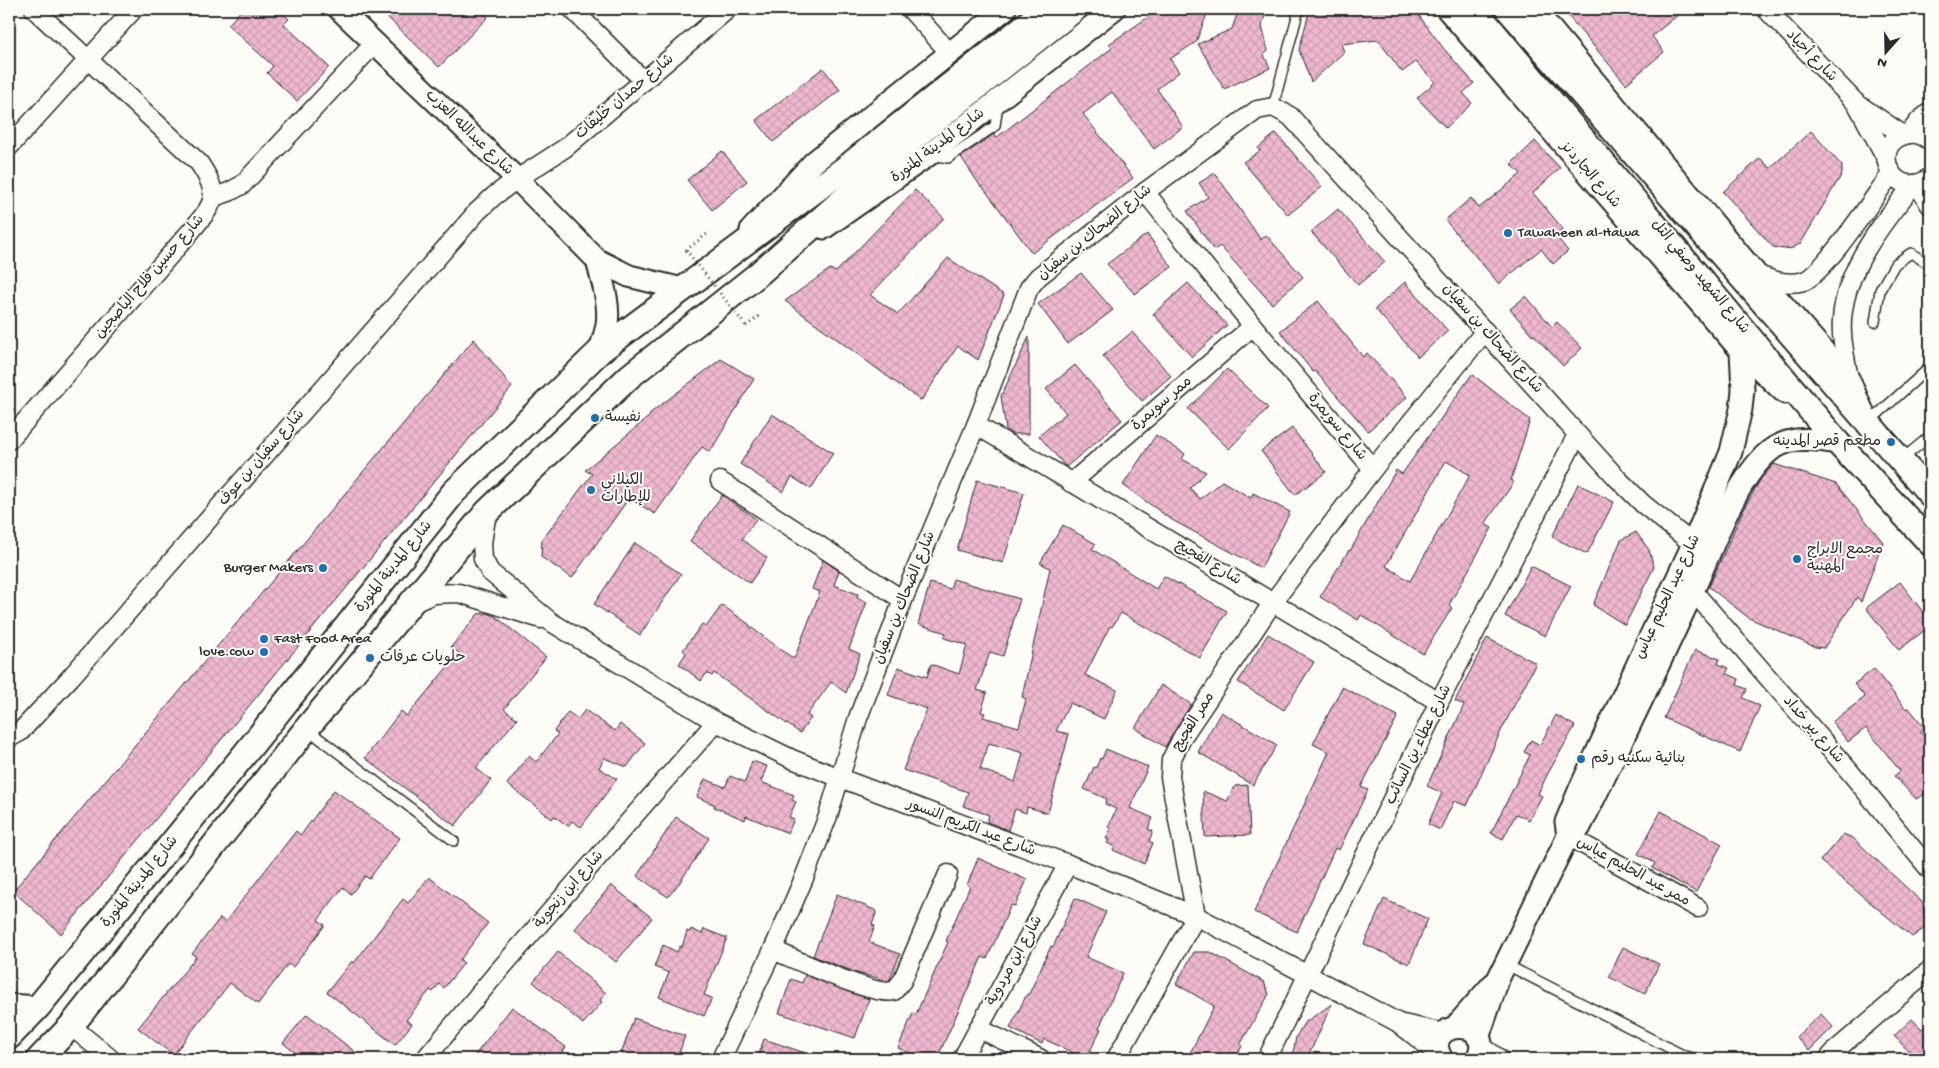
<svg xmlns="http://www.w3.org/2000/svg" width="1939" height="1068" font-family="'Gochi Hand','Playpen Sans Arabic',sans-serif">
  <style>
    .building { fill: url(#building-cross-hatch); stroke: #2b2b2b; fill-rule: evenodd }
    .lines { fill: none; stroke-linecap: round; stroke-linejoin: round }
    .service-casing { stroke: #2b2b2b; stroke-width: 12 }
    .minor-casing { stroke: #2b2b2b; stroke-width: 21 }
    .tertiary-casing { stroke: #2b2b2b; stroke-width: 25 }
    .secondary-casing { stroke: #2b2b2b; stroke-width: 28 }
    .path { stroke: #2b2b2b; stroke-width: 3; stroke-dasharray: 1 4; stroke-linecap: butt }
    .service { stroke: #fdfcf7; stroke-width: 9 }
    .minor { stroke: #fdfcf7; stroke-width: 18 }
    .tertiary { stroke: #fdfcf7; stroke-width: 21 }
    .secondary { stroke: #fdfcf7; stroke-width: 24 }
    .path-bridge { stroke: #2b2b2b; stroke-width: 3; stroke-dasharray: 1 4; stroke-linecap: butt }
    .poi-dot { fill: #1f6fb2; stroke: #fdfcf7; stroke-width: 2 }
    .labels { text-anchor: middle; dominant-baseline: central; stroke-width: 4; stroke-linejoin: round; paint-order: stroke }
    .street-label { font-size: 15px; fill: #2b2b2b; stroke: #fdfcf7 }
    .poi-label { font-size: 15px; fill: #2b2b2b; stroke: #fdfcf7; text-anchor: start }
  </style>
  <defs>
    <pattern id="building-cross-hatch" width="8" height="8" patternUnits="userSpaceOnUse" patternTransform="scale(1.25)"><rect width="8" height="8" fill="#efb8d0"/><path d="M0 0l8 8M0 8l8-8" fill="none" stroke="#cd9eb3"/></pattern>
  </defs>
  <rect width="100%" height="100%" fill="#fdfcf7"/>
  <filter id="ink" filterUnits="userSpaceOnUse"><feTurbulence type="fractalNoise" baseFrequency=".02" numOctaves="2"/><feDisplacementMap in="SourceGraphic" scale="10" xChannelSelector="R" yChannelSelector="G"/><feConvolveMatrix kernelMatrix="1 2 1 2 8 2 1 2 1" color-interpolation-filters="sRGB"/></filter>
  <g filter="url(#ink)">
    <!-- building -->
    <g class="building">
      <path d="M242,9H277L289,19L284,24L329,67L297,101L267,73L273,66L228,25Z"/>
      <path d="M379,9H480L488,17L439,67Z"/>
      <path d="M1160,9H1209L1196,42L1170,59L1179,72L1157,89L1183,127L1154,149L1112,92L1083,114L1133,178L1032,253L982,186L981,187L961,157L994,134L996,138L1112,48L1109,44Z"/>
      <path d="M1239,9H1267L1262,26L1268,51L1264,55L1270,68L1224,89L1198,44L1232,29Z"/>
      <path d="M1310,9H1414L1444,49L1474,83L1463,93L1472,103L1446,128L1417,98L1435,82L1416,62L1402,72L1378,40L1341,44L1344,52L1311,82L1299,50Z"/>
      <path d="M1562,9H1685L1652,36L1664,52L1626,84Z"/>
      <path d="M823,68L840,90L773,142L756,120Z"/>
      <path d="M1811,131L1842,166V174L1801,243L1793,248L1783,249L1773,247L1723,192L1760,158L1770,168Z"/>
      <path d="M1276,133L1322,187L1288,215L1243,162L1260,151L1258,148Z"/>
      <path d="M1535,141L1560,168L1533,193L1563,229L1556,236L1568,251L1553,264L1541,249L1499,284L1445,220L1471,198L1479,208L1521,174L1511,164Z"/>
      <path d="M722,151L747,181L712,210L687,180Z"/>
      <path d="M1215,173L1261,240L1266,235L1303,277L1272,304L1220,246L1214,250L1187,211L1208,197L1199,183Z"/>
      <path d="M915,190L944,218L870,295L898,314L948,258L1004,295L978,360L958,346L921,401L785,301L830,269L836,272Z"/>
      <path d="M1338,209L1385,262L1358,285L1311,232Z"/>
      <path d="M1147,234L1172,267L1135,294L1107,264Z"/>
      <path d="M1081,273L1113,310L1068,344L1038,304Z"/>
      <path d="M1405,282L1448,331L1418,357L1375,309Z"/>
      <path d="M1188,283L1227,325L1192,357L1153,314Z"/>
      <path d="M1526,296L1552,327L1557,322L1582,348L1563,366L1534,335L1533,336L1510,309Z"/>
      <path d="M1318,301L1363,357L1367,353L1407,397L1368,431L1315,371L1313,372L1280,331Z"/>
      <path d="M1132,332L1171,376L1142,401L1103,356Z"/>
      <path d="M1029,337V434H1012L1006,430L1001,396Z"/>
      <path d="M474,339L512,387L61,934L13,891Z"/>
      <path d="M721,359L754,379L710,452L702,447L655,514L629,498L572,578L541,557L542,540L592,474L585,470L651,415L649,414Z"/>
      <path d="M1075,365L1122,420L1066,467L1039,436L1066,413L1046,389Z"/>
      <path d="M1227,369L1268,408L1229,449L1188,409Z"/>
      <path d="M1472,374L1530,420L1511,480L1514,482L1485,524L1492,528L1449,605L1452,608L1423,654L1361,615L1358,620L1320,597L1349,550L1350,551L1396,470L1402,474ZM1446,461L1470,475L1410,581L1386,566Z"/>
      <path d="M772,414L833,453L811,489L792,477L783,492L740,464Z"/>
      <path d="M1292,428L1326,472L1295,495L1261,451Z"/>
      <path d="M1156,435L1185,454L1182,459L1206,472L1190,488L1200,499L1222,481L1251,498L1253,493L1290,512L1261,568L1172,520L1123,485Z"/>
      <path d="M1774,464L1836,484L1883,542L1861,602L1857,597L1824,648L1815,647L1749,618L1709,587L1744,508L1762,477Z"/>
      <path d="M977,480L1024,493L1003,563L957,550Z"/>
      <path d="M1578,484L1614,502L1587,554L1552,537Z"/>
      <path d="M722,495L756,519L742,539L767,558L750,583L690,541Z"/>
      <path d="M1063,525L1096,544L1092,549L1156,589L1164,576L1227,611L1200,658L1121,613L1112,627L1110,626L1085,675L1117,690L1104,719L1070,703L1056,731L1069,734L1048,813L1027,807L1026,813L1015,809L1008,830L987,822L989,815L963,806L968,792L903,770L927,709L888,695L898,667L927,677L931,664L959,674L967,645L944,638L946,633L918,624L930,583L950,589L953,579L1020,599L1003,656L990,652L977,690L987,693L981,712L985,713L983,717L1019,727L1026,699L1022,697L1050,568L1040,563ZM989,743L1023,753L1015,782L980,769Z"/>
      <path d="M1636,532L1649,550L1654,567L1625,625L1593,605L1621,540Z"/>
      <path d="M635,543L681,574L640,635L594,604Z"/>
      <path d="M823,560L839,571L834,585L858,594L857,598L867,602L849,649L860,654L846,693L831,682L807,715L811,718L800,733L714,673L712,676L707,673L701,681L679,664L686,653L683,650L702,624L706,627L722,605L750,625L749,626L794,659L820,592L812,589Z"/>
      <path d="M1531,566L1571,586L1545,636L1505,616Z"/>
      <path d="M1900,582L1930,621V626L1899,650L1866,608Z"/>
      <path d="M487,613L495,616L546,657L504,709L517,719L476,768L491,780L455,826L365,758L401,711L407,716L459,653L451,647L478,614Z"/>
      <path d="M1268,634L1314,662L1284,710L1238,682Z"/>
      <path d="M1487,638L1536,663L1500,733L1467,806L1454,801L1440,830L1428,824L1442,793L1427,786L1464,705L1455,701Z"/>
      <path d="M1695,650L1720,659L1718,664L1729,668L1726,673L1739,679L1737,685L1747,689L1743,698L1760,706L1740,752L1664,718Z"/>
      <path d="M1874,669L1906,709L1908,707L1925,728L1920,732L1930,743V794H1925L1916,799L1894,776L1900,771L1866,728L1848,742L1832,722L1865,697L1854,684Z"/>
      <path d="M1161,685L1191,704L1165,747L1135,728Z"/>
      <path d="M1342,687L1398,716L1361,787L1368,790L1339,850L1335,848L1297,932L1254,912L1329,752L1313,744Z"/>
      <path d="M585,710L615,731L620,724L645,743L627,767L604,758L599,768L617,779L581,827L572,821L568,826L554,816L552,819L507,784L529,756L536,762L558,734L554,731L568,712L578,719Z"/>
      <path d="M1221,712L1277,745L1253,785L1198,752Z"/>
      <path d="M1556,715L1575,726L1547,775L1538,794L1542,796L1529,820L1516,814L1503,839L1491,833L1530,755L1524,752L1531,740L1540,745Z"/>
      <path d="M1106,749L1148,767L1130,808L1153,818L1148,829L1153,831L1149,841L1153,843L1144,864L1113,850L1115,847L1107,843L1109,840L1106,839L1111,828L1108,827L1116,809L1105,804L1107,799L1084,789L1094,767L1096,768L1100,758L1102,759Z"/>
      <path d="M752,761L767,766L761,782L794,795L792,800L796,802L789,817L794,819L788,833L746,816L745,820L714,807L715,805L697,797L705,779L725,787L730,776L745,782Z"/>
      <path d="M1248,785L1250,835L1205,837L1203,791L1227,801L1235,786Z"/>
      <path d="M334,790L400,838L369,879L365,876L351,894L343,887L318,920L325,925L293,967L288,964L258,1004L230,983L173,1055L138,1028L196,957L192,954L220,918L225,922L296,831L301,835Z"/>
      <path d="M1661,811L1722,844L1696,892L1652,868L1655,863L1638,854Z"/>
      <path d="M676,817L709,838L680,882L668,897L637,876Z"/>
      <path d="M1843,834L1853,838L1923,903L1925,928L1912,937L1820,861Z"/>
      <path d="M978,858L1027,880L1015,906L1011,905L987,959L982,957L937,1059H923L898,1048L913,1013L916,1014L948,942L946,941L970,886L967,885Z"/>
      <path d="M429,877L488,923L460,960L464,963L444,988L439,984L433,992L430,990L406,1020L412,1024L395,1045L327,992L352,961L354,963L403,899L408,903Z"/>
      <path d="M611,885L652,918L616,962L575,929Z"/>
      <path d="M837,894L877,911L872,925L875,926L869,942L900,954L889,981L857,973L813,956Z"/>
      <path d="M1075,898L1106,912L1086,957L1123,973L1099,1028L1101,1029L1086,1059L1044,1039L1042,1044L1010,1028L1027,994H1029L1051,946L1053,947Z"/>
      <path d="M1384,899L1428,919L1409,964L1364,944Z"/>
      <path d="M691,929L702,934L704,929L727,938L704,995L712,998L704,1016L659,997L669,973L654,967L663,945L677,952L680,946L682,947L687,931L690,932Z"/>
      <path d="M1623,947L1659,964L1645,994L1609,977Z"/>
      <path d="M558,952L606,993L600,1000L602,1002L583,1024L533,982Z"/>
      <path d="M1194,952H1210L1264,982L1269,994L1240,1045L1242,1046L1235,1059H1187L1214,1006L1176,984Z"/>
      <path d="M805,975L869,999L855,1038L779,1013L791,979L802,983Z"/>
      <path d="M1332,1004L1307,1059H1292L1296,1037L1304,1023Z"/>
      <path d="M512,1007L566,1047L557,1059H472Z"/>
      <path d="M307,1014L364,1059H303L283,1043Z"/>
      <path d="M1821,1014L1833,1027L1809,1051L1796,1037Z"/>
      <path d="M634,1018L685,1036L677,1059H619Z"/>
      <path d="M1912,1019L1922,1029L1930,1021V1059H1916L1894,1036Z"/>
      <path d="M764,1039L817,1057L816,1059H757Z"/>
    </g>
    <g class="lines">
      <!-- service casing -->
      <g class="service-casing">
        <g id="service">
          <path d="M1273,107L1299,9"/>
          <path d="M933,155L948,158L995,126L998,104"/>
          <path d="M1875,322L1880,290L1895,264L1911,253L1930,265"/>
          <path d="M1869,422L1930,367"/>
          <path d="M1901,460L1930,436"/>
          <path d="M307,729L454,841"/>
          <path d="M1505,964L1685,1056L1698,1059"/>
        </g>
      </g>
      <!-- minor casing -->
      <g class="minor-casing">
        <g id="minor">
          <path d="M572,9L644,81"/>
          <path d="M910,9L949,52"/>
          <path d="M1766,9L1856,103L1903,135"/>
          <path d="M1858,106L1886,158"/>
          <path d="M1909,134L1919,121L1930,112"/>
          <path d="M1930,141C1923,135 1914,132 1905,135C1867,145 1894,205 1930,177"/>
          <path d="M9,147L134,9"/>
          <path d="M1917,184L1930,205"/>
          <path d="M214,197L229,192L242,185L375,43"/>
          <path d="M1756,274C1771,280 1788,286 1804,281C1824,274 1876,194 1891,174"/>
          <path d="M1849,380C1847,365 1843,350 1842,334C1838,277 1880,226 1914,184"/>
          <path d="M976,425L1439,702"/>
          <path d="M9,440L191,231C214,203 222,197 199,163L34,9"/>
          <path d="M1373,469L1485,331"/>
          <path d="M720,481L903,600"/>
          <path d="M1071,483L1253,326"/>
          <path d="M487,512L482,543L483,559L490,572L551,622L716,722L792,759L840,778L1068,864L1196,916L1397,1022L1439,1055"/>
          <path d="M1693,591L1850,772L1930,870"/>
          <path d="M413,603L434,594L459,593L541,619"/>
          <path d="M9,738L20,732L70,678L477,212L494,196L517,179L565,148L728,9"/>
          <path d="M1568,836L1698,908"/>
          <path d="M773,950C795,959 875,997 894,991L902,981L948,874"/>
          <path d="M1403,1024L1444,1033"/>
          <path d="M71,1026L111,1059"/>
          <path d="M978,1028L1041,1059"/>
          <path d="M1480,1045L1500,1059"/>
          <path d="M425,1059L495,975L716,722"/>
          <path d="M721,1059L773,950L804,878L828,816L858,718L903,600L976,425L1029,288L1038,277L1145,192L1257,110L1273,107L1290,116L1617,478L1643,504L1693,544"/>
          <path d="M962,1059L1068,864"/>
          <path d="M1116,1059L1196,916L1170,777L1171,760L1183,736L1273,602L1373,469L1253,326L1145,192"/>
          <path d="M1267,1059L1439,702L1577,435"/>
          <path d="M1828,1059L1837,1049L1930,970"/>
        </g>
      </g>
      <!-- tertiary casing -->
      <g class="tertiary-casing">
        <g id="tertiary">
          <path d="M339,9L517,179L597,260L629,276L682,289"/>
          <path d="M1447,9L1741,351L1785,393"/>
          <path d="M1534,9L1756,274L1849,380L1863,412"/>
          <path d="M824,228L930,154L1114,9"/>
          <path d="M751,230L814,162L1005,9"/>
          <path d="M597,260C602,281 610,302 607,324C606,333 602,342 600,351"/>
          <path d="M1568,836L1566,822L1579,791L1693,544L1731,452L1741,409L1743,390L1741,351"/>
          <path d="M9,1005L38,1007"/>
          <path d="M1455,1027L1493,984"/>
          <path d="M1478,1038L1499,977L1568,836L1580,827C1618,749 1657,670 1693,591C1712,550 1732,488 1764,456C1785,435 1811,438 1838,443"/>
          <path d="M1442,1059C1418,1019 1499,1015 1477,1059"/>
        </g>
      </g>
      <!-- secondary casing -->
      <g class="secondary-casing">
        <g id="secondary">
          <path d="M1474,9L1838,443L1930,543"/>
          <path d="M1508,9L1930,494"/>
          <path d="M9,1037L38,1007L244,755L454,492L600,351L852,163L1046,9"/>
          <path d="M39,1059L71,1026L307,728L487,512L630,376L756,276L917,135L1075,9"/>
        </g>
      </g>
      <!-- path -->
      <g class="path">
        <path d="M686,250L707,234"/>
        <path d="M746,326L762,314"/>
      </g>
      <!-- service -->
      <use href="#service" class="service"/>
      <!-- minor -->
      <use href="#minor" class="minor"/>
      <!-- tertiary -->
      <use href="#tertiary" class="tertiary"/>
      <!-- secondary -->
      <use href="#secondary" class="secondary"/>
      <!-- path-bridge -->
      <path class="path-bridge" d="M686,250L746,326"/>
    </g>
  </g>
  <!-- markers -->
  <g class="poi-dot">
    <circle cx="1508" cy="233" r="5"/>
    <circle cx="595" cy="418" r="5"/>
    <circle cx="1891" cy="442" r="5"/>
    <circle cx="591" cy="490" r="5"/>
    <circle cx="1797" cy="559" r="5"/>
    <circle cx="323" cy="568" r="5"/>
    <circle cx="264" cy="639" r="5"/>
    <circle cx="264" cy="652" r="5"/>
    <circle cx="370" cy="658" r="5"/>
    <circle cx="1581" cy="759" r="5"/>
  </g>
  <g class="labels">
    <!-- street labels -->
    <g class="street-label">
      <text transform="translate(1811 56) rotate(46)">شارع أجياد</text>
      <text transform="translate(625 97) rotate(-40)">شارع حمدان خليفات</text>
      <text transform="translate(469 133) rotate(44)">شارع عبدالله العزب</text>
      <text transform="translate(938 146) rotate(-37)">شارع المدينة المنورة</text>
      <text transform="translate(1590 175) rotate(49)">شارع الجاردنز</text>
      <text transform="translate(1095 233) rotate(-39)">شارع الضحاك بن سفيان</text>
      <text transform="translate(150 277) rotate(-49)">شارع حسين فلاح الياصجين</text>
      <text transform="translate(1700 277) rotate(50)">شارع الشهيد وصفي التل</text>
      <text transform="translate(1492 339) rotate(48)">شارع الضحاك بن سفيان</text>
      <text transform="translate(1162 404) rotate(-41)">ممر سويمرة</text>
      <text transform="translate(1337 427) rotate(50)">شارع سويمرة</text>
      <text transform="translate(262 458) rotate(-49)">شارع سفيان بن عوف</text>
      <text transform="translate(1208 563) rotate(31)">شارع الفجيج</text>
      <text transform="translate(394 567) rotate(-51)">شارع المدينة المنورة</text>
      <text transform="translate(1668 597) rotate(-65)">شارع عبد الحليم عباس</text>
      <text transform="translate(905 598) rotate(-68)">شارع الضحاك بن سفيان</text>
      <text transform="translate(1194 722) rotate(-58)">ممر الفجيج</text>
      <text transform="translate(1813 730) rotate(49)">شارع بير خداد</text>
      <text transform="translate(1419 745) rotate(-64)">شارع عطاء بن السائب</text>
      <text transform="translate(971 828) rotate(21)">شارع عبد الكريم النسور</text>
      <text transform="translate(1633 872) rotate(29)">ممر عبد الحليم عباس</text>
      <text transform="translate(140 882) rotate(-51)">شارع المدينة المنورة</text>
      <text transform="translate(569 890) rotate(-49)">شارع ابن زنجوية</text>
      <text transform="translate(1015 961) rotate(-61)">شارع ابن مردوية</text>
    </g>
    <!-- poi labels -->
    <g class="poi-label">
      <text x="1518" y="233">Tawaheen al-Hawa</text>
      <text x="605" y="418">نفيسة</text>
      <text x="1881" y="442" text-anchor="end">مطعم قصر المدينه</text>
      <text x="601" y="481">الكيلاني<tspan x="601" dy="17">للإطارات</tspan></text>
      <text x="1807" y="550">مجمع الابراج<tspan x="1807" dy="17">المهنية</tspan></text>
      <text x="313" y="568" text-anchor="end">Burger Makers</text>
      <text x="274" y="639">Fast Food Area</text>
      <text x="254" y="652" text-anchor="end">love.cow</text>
      <text x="380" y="658">حلويات عرفات</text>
      <text x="1591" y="759">بنائية سكنيه رقم</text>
    </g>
  </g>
  <!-- margin -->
  <rect width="1939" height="1068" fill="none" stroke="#fdfcf7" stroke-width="30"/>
  <rect x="15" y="15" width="1909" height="1038" fill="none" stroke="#2b2b2b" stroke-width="2" filter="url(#ink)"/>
  <!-- north arrow -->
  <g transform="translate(1886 52) rotate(200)" stroke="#fdfcf7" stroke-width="4" paint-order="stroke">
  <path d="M0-4L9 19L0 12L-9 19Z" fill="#2b2b2b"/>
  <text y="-8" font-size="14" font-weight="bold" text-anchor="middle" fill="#2b2b2b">N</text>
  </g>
</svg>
